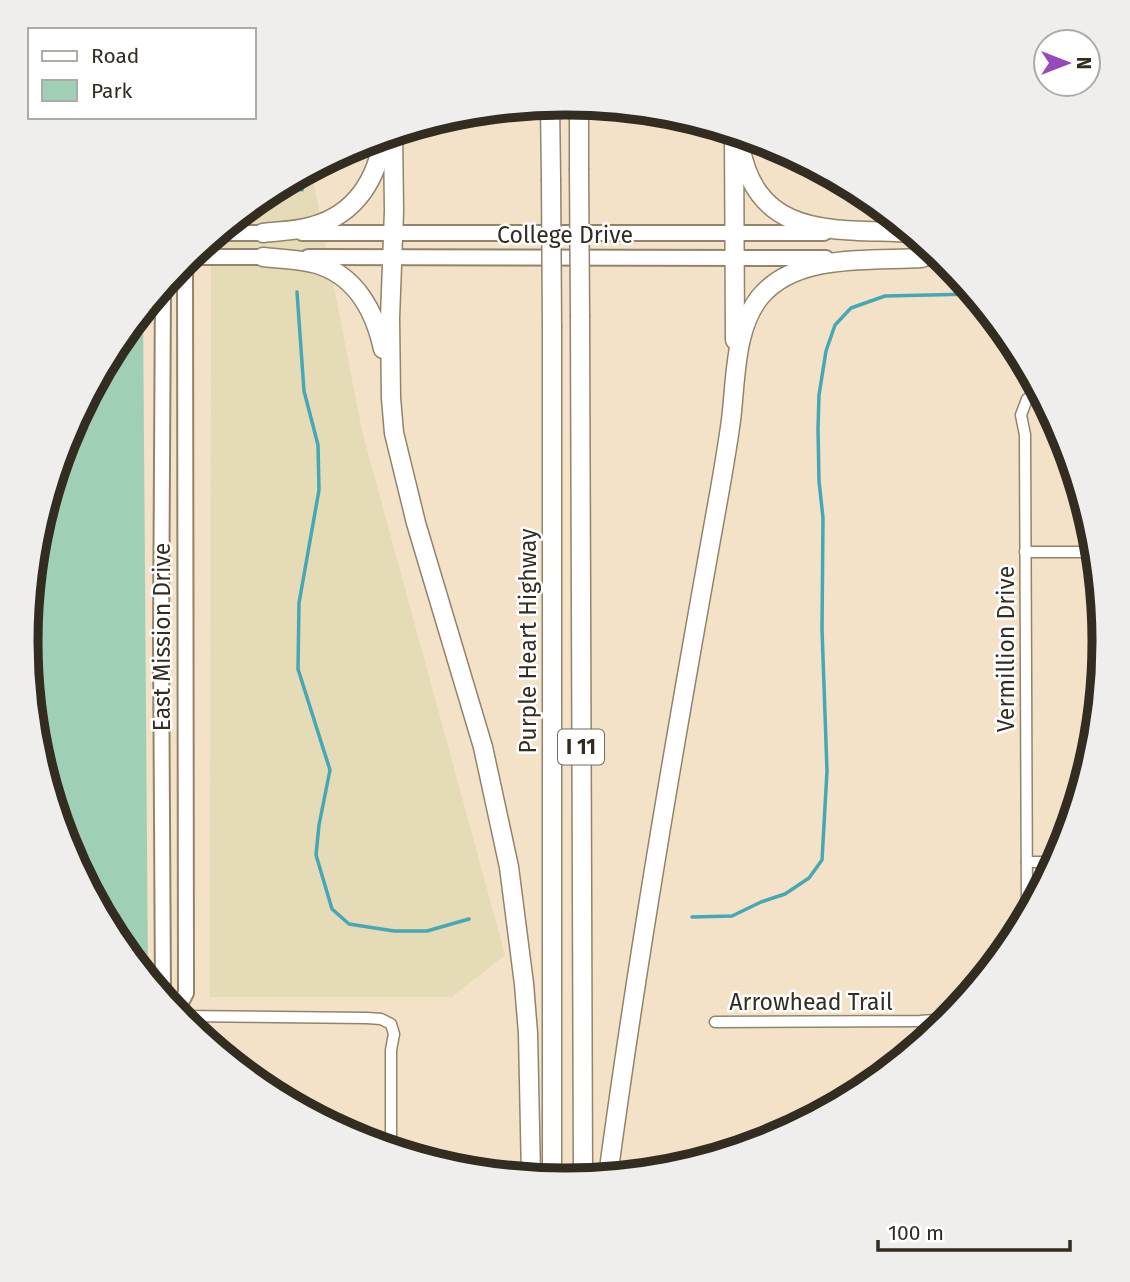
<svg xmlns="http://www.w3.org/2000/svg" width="1130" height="1282" font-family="'Fira Sans',sans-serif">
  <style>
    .green { fill: #9fd0b5 }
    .sand { fill: #e5dbb6 }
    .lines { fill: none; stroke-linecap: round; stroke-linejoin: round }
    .stream { stroke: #46a8b5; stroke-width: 3.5 }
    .street-casing { stroke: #93836a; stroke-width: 13 }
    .secondary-casing { stroke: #93836a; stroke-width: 18 }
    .highway-casing { stroke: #93836a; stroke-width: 21 }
    .street { stroke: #fff; stroke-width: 10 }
    .secondary { stroke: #fff; stroke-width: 14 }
    .highway { stroke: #fff; stroke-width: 18 }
    .highway-bridge-casing { stroke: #93836a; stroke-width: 21; stroke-linecap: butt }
    .highway-bridge { stroke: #fff; stroke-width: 18 }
    .labels { text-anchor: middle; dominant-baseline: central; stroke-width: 5; stroke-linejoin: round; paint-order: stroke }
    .shield { fill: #fff; stroke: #706b64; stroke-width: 2 }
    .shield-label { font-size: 21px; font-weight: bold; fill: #322c21 }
    .street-label { font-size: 23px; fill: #322c21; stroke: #fff }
    .rim { fill: none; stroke: #322c21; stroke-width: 9 }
  </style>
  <rect width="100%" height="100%" fill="#f3e2c7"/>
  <!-- green -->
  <path class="green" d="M143,309L148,978L117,940L67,847L37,746L26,641L37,536L67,434L117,341Z"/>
  <!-- sand -->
  <path class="sand" d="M312,174L362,431L505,955L452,997H210L211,238C240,214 273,178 312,174Z"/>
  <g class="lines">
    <!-- stream -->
    <g class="stream">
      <path d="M287,182L292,190"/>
      <path d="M302,190L303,173"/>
      <path d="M297,292L304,391L318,445L319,490L299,603L298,669L330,770L319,825L316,855L332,909L349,924L394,931H427L469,919"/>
      <path d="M692,917L732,916L761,902L785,894L809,878L822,860L827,771L822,629L823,518L819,481L818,429L819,395L826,351L835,325L851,308L885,296L974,294"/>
    </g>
    <!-- street casing -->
    <g class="street-casing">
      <g id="street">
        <path d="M1025,552H1095"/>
        <path d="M1027,862H1055"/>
        <path d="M1027,915L1025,435L1021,415L1027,399L1041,394"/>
        <path d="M179,1016L367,1018L381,1019L391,1024L394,1034L391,1050V1148"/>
        <path d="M715,1022L920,1021L949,1019"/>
      </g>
    </g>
    <!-- secondary casing -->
    <g class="secondary-casing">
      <g id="secondary">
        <path d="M217,233H271"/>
        <path d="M302,233H824"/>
        <path d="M187,257H273"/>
        <path d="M308,257L826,258"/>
        <path d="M913,258H943"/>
        <path d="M163,996L161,640L163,285"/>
        <path d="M176,1012L186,993L185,260"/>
      </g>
    </g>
    <!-- highway casing -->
    <g class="highway-casing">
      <g id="highway">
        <path d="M550,104L551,179"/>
        <path d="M579,104V168"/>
        <path d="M734,132L735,340"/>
        <path d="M393,133L394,211L390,318L391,398L394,433L416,523L483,747L509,867L524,984L528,1033L531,1176"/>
        <path d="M740,145C757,242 837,228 913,233"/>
        <path d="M263,233C279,231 297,231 313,226C356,214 378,178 383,136"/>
        <path d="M263,257C280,259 300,259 317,264C356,276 375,312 383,349"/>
        <path d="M580,317L583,1178"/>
        <path d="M608,1176C639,946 679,717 720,489C724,466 728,443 731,420C736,381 734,329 760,297C796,253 870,261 922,258"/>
        <path d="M552,1179V327"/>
      </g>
    </g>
    <!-- street -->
    <use href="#street" class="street"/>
    <!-- secondary -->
    <use href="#secondary" class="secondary"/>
    <!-- highway -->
    <use href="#highway" class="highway"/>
    <!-- highway-bridge casing -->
    <g class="highway-bridge-casing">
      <g id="highway-bridge">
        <path d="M579,168L580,317"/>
        <path d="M551,179L552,327"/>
      </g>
    </g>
    <!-- highway-bridge -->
    <use href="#highway-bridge" class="highway-bridge"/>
  </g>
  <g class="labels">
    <!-- shield labels -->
    <rect class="shield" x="558" y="729.5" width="46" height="35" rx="5"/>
    <g class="shield-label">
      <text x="581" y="747">I 11</text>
    </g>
    <!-- street labels -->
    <g class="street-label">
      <text x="565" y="235">College Drive</text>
      <text transform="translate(162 637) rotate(-90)">East Mission Drive</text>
      <text transform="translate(528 641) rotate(-90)">Purple Heart Highway</text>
      <text transform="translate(1006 649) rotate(-90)">Vermillion Drive</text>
      <text x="811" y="1002">Arrowhead Trail</text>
    </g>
  </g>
  <!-- crop -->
  <path d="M0 0H1130V1282H0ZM564 115H566A526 526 0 0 1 1092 641V642A526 526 0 0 1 566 1168H564A526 526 0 0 1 38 642V641A526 526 0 0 1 564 115Z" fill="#efeeed" fill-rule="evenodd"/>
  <path class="rim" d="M564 115H566A526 526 0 0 1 1092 641V642A526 526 0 0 1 566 1168H564A526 526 0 0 1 38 642V641A526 526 0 0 1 564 115Z"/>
  <!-- legend -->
  <rect x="28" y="28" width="228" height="91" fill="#ffffff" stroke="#adaba6" stroke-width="2"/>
  <rect x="42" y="51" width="35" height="10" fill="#ffffff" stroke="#adaba6" stroke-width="2"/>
  <text x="91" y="63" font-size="21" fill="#322c21">Road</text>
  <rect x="42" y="80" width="35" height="21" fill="#9fd0b5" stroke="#adaba6" stroke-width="2"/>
  <text x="91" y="98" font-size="21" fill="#322c21">Park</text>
  <!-- north arrow -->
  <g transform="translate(1067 63) rotate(90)"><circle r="33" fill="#ffffff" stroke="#adaba6" stroke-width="2"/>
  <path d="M0-5L12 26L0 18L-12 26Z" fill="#9749ba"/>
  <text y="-10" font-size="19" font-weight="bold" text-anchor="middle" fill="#322c21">N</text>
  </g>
  <!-- scale -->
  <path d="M878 1240v10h192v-10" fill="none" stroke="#322c21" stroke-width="3.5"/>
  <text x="888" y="1240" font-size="21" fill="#322c21" stroke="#ffffff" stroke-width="5" paint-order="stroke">100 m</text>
</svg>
